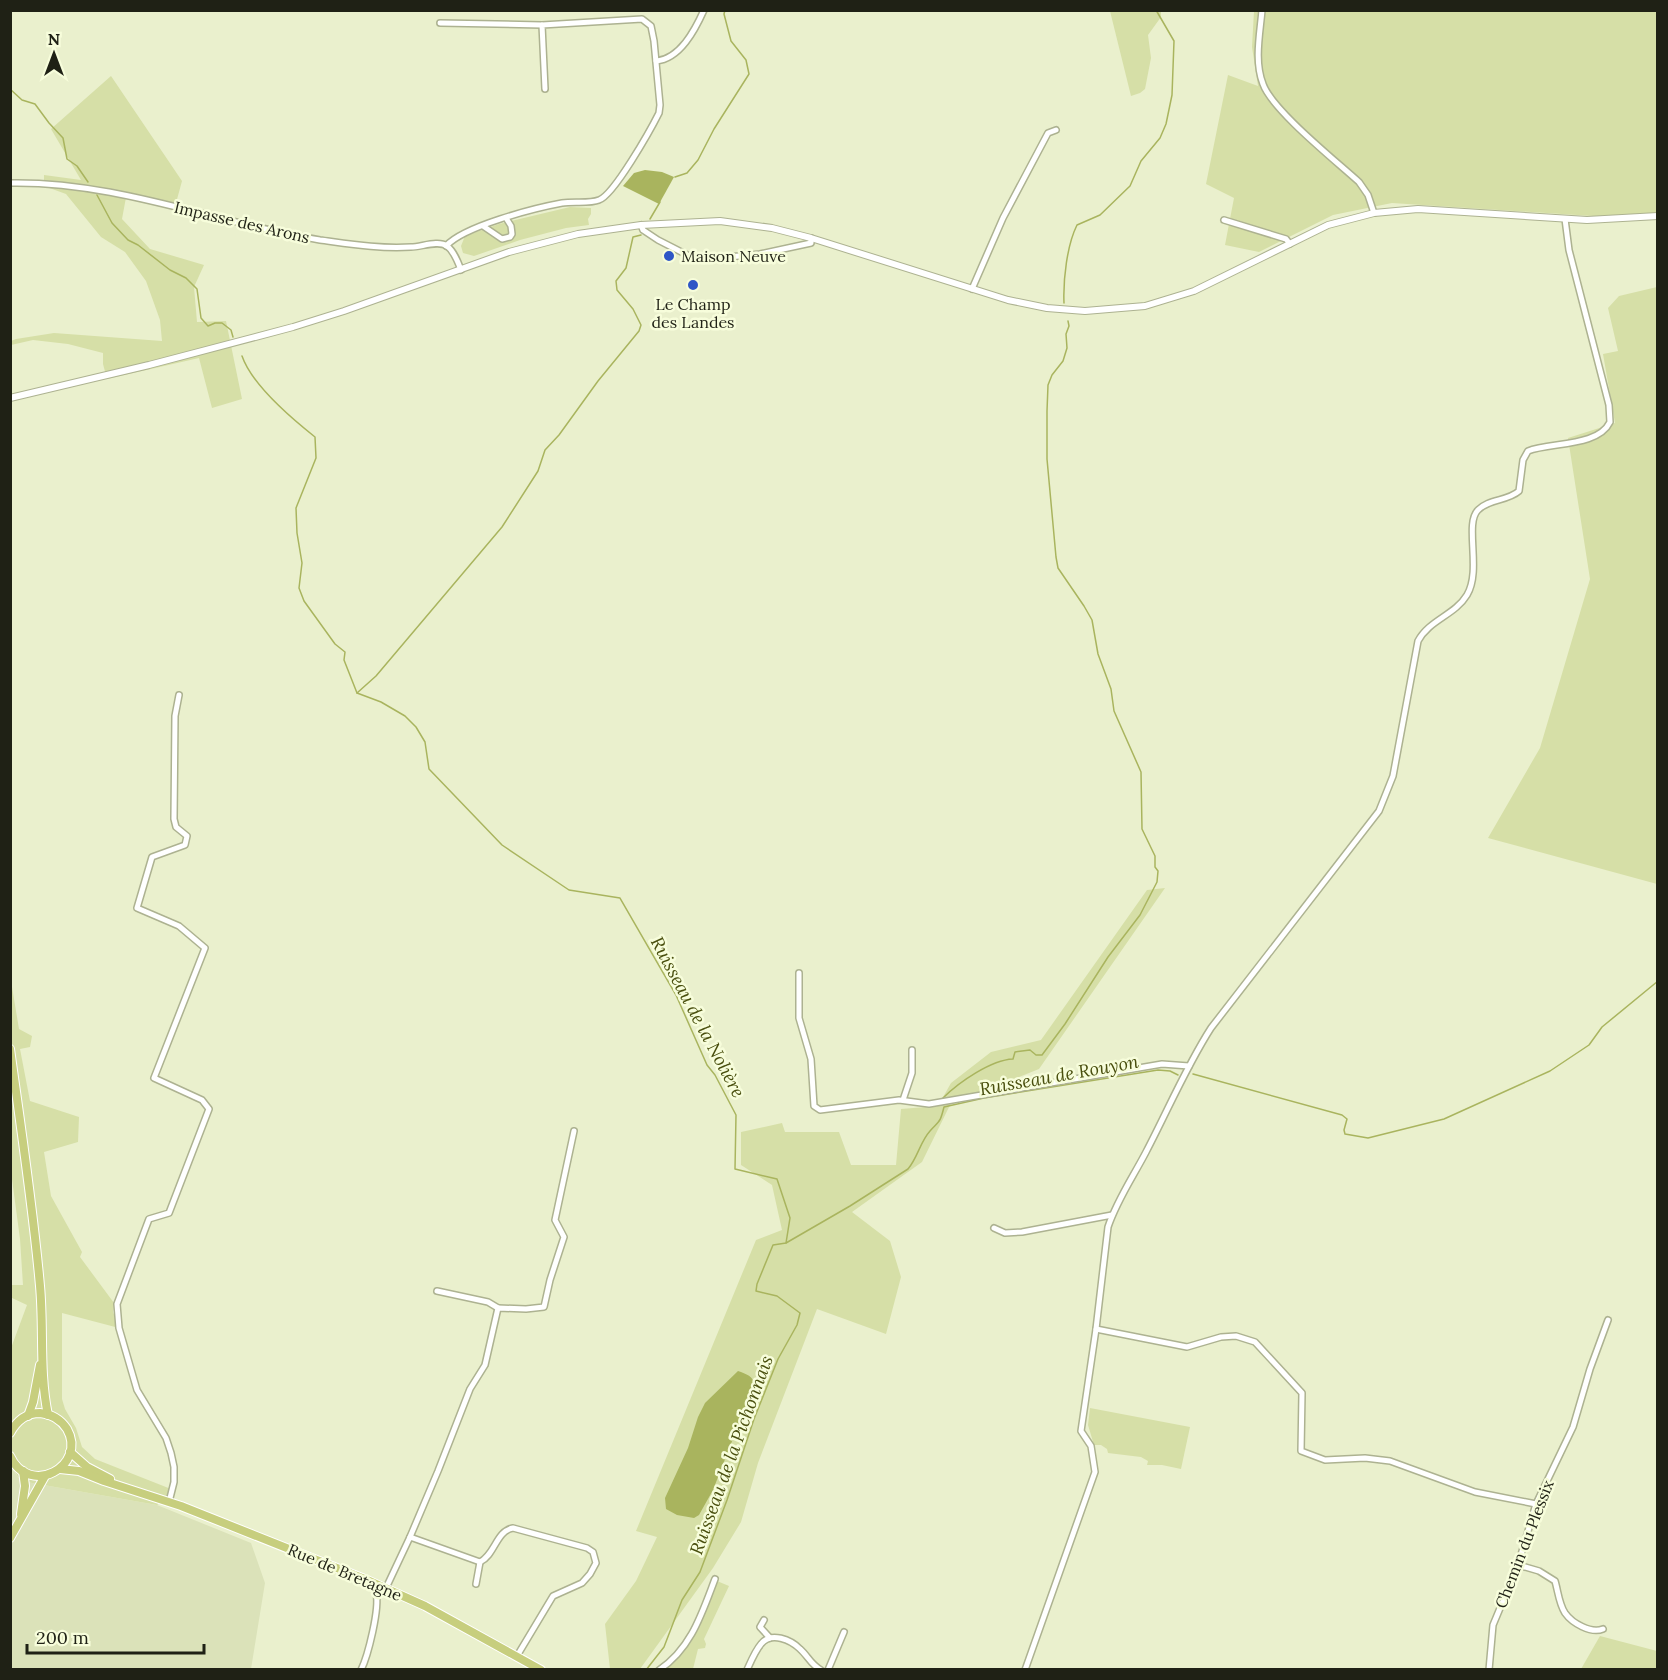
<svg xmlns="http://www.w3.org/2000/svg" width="1668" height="1680" font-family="Lora,serif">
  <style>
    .built { fill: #dbe2b9 }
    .green { fill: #d6dfa7 }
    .water { fill: #a9b45e }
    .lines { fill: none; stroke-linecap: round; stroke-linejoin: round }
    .stream { stroke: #a9b45e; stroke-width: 1.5 }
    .minor-casing { stroke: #adb291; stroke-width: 8 }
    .tertiary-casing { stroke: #adb291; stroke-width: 8 }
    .primary-casing { stroke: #fff; stroke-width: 10 }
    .minor { stroke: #fff; stroke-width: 5 }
    .tertiary { stroke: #fff; stroke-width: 6 }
    .primary { stroke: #c7ce7e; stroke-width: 8 }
    .poi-dot { fill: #2e56c6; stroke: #f7fddb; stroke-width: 2 }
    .labels { text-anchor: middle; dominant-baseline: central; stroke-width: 5; stroke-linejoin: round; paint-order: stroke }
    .street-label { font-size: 16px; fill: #1f2115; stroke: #f7fddb }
    .poi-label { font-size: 16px; fill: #1f2115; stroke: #f7fddb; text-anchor: start }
    .water-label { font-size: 18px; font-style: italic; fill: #494f0e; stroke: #f7fddb }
  </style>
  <rect width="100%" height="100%" fill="#eaf0cd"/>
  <!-- built -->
  <path class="built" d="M10,1466L21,1481L157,1505L251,1543L265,1583L251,1669H11Z"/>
  <!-- green -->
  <g class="green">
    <path d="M1110,11H1161V17L1148,35L1151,58L1145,89L1140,93L1131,96Z"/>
    <path d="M1254,11H1657V214L1608,217L1392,203L1333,215L1259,252L1225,245L1234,198L1206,184L1228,75L1258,86L1252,47Z"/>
    <path d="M111,76L182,181L176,203L127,192L122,219L150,249L204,265L194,287L197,322L226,321L242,399L212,408L199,358L107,379L103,364V353L68,344L33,340L11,345V341L16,339L54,333L162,341L160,320L146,281L125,252L101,237L66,194L44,186V175L81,180L51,129Z"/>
    <path d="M570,207L591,208V214L588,219L589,225L566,228L520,240L474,256L463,253L461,246L465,236L499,224Z"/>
    <path d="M1657,287V884L1488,838L1540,748L1590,579L1568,438L1615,423L1603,354L1618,351L1608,308L1619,296Z"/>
    <path d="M1165,888L1039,1069L950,1105L922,1162L852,1212L890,1241L901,1277L886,1334L817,1309L758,1463L741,1522L713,1568L640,1669H610L605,1624L636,1581L657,1537L636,1531L756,1240L782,1230L772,1185L741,1165V1132L782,1123L785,1132H839L851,1165H896L901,1109L938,1106L951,1083L991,1052L1041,1040L1147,890Z"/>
    <path d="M10,975L19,1029L32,1036L30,1047L20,1049L30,1101L79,1117L78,1142L44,1152L51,1196L82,1252L80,1257L114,1303L113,1312L119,1328L62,1313V1399L65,1409L76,1428L82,1447L95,1459L176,1491L157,1505L21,1481L11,1466V1348L27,1305L12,1298L11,1285H23L20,1239L10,1164Z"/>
    <path d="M1090,1408L1190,1427L1181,1469L1162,1465H1147L1148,1461L1141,1457L1108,1453L1107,1449L1101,1445H1094L1088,1425Z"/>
    <path d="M717,1581L729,1586L704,1639L706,1644L705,1648L698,1649L693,1669L663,1670C695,1651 705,1613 717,1581Z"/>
    <path d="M1600,1636L1657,1651V1669H1581Z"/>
  </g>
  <!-- water -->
  <g class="water">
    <path d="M645,170L662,172L674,177L659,204L623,186L634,173Z"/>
    <path d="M738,1371C746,1374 754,1376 754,1385L713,1490L699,1515L694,1518L677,1515L666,1509L665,1498L688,1448L698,1417L705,1403Z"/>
  </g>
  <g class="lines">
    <!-- stream -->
    <g class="stream">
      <path d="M10,89L22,100L35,104L49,123L63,138L67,159L77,166L88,182"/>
      <path d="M675,177L687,173L698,160L714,129L749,74L746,60L731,41L724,14L725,10"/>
      <path d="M97,195L112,223L128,240L138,245L170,270L186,278L197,289L201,318L208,326L215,323H222L231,330L233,337"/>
      <path d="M650,219L660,202"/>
      <path d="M1064,303C1063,280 1067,245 1077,225L1100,215L1130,186L1141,161L1160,138L1166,124L1172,95L1174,41L1156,10"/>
      <path d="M242,356C252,385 291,418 315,437L316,458L296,508L297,533L302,563L299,588L304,601L335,644L345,652L344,660L357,693L381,702L405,716L416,727L425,742L429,769L502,845L569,890L620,898L676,995L707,1065L715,1075L736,1115L735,1169L777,1179L790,1218L786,1243"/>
      <path d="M357,693L376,676L502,527L538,471L545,450L559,435L598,381L639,331L641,325L633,309L617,290L616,281L626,268L633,237L641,235"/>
      <path d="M1193,1074L1342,1115L1347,1119L1344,1130L1345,1134L1368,1138L1444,1119L1550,1071L1589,1045L1602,1027L1658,981"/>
      <path d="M943,1098C959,1082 991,1060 1013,1059L1015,1052L1030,1050L1036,1055H1042L1065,1024L1108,957L1140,915L1157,882L1158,871L1155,867V856L1142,829L1141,772L1114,711L1111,689L1098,654L1092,620L1084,606L1058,568L1056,557L1047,459V411L1048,385L1052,375L1063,361L1067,348L1066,334L1069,326L1068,321"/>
      <path d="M646,1670L664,1647L682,1600L700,1572L727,1500L754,1419L778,1359L797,1325L800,1313L777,1296L756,1291L757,1284L773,1245L786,1243L850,1206L908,1169C918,1157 920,1142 930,1131C940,1120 940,1123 944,1107L984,1098L1158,1070L1170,1071L1178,1075"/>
    </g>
    <!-- minor casing -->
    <g class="minor-casing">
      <g id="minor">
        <path d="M1262,10C1260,34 1254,61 1263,84C1272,110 1336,161 1359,182L1368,195L1374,213"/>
        <path d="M440,23L542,25"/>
        <path d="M656,61C680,59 695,30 704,10"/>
        <path d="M10,183C117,181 216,223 320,240C350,244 380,249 411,247C421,247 438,240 447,246C454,251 458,262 461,270"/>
        <path d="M1224,220L1286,239L1290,244"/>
        <path d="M641,225L643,230L658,240L697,260L760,254L811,243V238"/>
        <path d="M483,226L502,239L510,237L512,234L511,226L506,218"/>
        <path d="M446,246C464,226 535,208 562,203C574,201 589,204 599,200C614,195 651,129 659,113L660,105L654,41L651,26L642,19L542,25L545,89"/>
        <path d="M972,289L1003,218L1048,133L1056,130"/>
        <path d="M799,973V1018L811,1059L814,1106L820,1110L899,1100L929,1104L1162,1064L1189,1066"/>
        <path d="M903,1100L912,1073V1050"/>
        <path d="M994,1228L1005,1233L1022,1232L1112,1215"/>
        <path d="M437,1291L488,1302L498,1308"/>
        <path d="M1096,1329L1187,1347L1221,1337L1236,1336L1255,1342L1302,1393L1301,1451L1325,1460L1365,1458L1390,1461L1475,1492L1536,1504"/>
        <path d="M169,1502L174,1482V1467L171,1453L166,1438L137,1390L119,1328L117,1304L149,1219L169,1213L209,1109L202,1100L154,1078L205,948L179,926L137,908L152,857L185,845L187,836L176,827L174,819L175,716L179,695"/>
        <path d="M410,1537L438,1471L470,1389L485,1365L498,1308L526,1309L544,1307L550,1280L564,1237L555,1220L574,1131"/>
        <path d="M1518,1565L1539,1571L1555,1581C1558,1591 1559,1604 1565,1613C1572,1623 1591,1634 1603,1629"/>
        <path d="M476,1584L480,1562"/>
        <path d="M386,1588L410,1537L480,1562C495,1555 496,1531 513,1528L587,1548L593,1552L596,1563L590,1574L582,1583L553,1596L517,1656"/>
        <path d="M764,1620L760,1627L770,1638"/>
        <path d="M361,1670C368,1656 380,1608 376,1593C374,1589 371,1585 368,1581"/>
        <path d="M659,1670C691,1649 702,1613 715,1579"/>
        <path d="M747,1670C751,1661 755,1651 761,1644C771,1631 791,1640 800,1649C808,1656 811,1665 821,1670"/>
        <path d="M828,1670L844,1632"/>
        <path d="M1025,1670L1095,1472L1091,1446L1081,1431L1096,1329L1108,1227C1117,1200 1133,1177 1146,1152C1168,1110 1186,1067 1211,1028L1379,811L1393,776L1418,641C1429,620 1455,615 1467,595C1482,570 1464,524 1478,510C1488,499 1508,501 1519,491L1523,460L1528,451C1551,442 1598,447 1610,422L1609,405L1569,250L1565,219"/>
        <path d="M1489,1670L1493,1625L1518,1565L1536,1504L1573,1427L1590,1369L1608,1320"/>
      </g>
    </g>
    <!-- tertiary casing -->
    <g class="tertiary-casing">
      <path id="tertiary" d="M10,398L149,365L293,327L344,311L509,252L578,234L641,225L720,221L772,228L811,238L1008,300L1047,308L1085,311L1145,306L1194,291L1328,225L1374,213L1418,209L1587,220L1658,216"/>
    </g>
    <!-- primary casing -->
    <g class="primary-casing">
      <g id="primary">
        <path d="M10,1049C21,1128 33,1207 40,1286C44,1329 39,1372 48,1415"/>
        <path d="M28,1416L33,1402L40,1365"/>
        <path d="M10,1433C16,1422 26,1413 40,1413C51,1414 61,1420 67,1429C88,1466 29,1498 10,1456"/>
        <path d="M70,1452L87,1467L110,1479"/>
        <path d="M60,1469L79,1471L104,1481L181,1506L367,1580L425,1606L541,1670"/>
        <path d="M21,1514L25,1486L23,1471"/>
        <path d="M10,1538L45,1476"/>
      </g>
    </g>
    <!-- minor -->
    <use href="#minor" class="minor"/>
    <!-- tertiary -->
    <use href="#tertiary" class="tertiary"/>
    <!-- primary -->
    <use href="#primary" class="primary"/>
  </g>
  <!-- markers -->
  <g class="poi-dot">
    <circle cx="669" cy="256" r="6"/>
    <circle cx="693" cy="285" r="6"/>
  </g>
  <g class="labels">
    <!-- street labels -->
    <g class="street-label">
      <text transform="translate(242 222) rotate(13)">Impasse des Arons</text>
      <text transform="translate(1524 1544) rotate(-69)">Chemin du Plessix</text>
      <text transform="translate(345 1572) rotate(23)">Rue de Bretagne</text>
    </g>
    <!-- poi labels -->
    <g class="poi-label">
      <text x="681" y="256">Maison Neuve</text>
      <text x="693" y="304" text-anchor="middle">Le Champ<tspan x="693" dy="18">des Landes</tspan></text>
    </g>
    <!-- water labels -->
    <g class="water-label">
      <text transform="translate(698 1017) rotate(62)">Ruisseau de la Nolière</text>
      <text transform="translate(1059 1075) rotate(-10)">Ruisseau de Rouyon</text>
      <text transform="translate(731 1455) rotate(-70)">Ruisseau de la Pichonnais</text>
    </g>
  </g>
  <!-- border -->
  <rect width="1668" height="1680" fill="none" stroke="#1f2115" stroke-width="24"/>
  <!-- north arrow -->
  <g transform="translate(54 54)" stroke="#f7fddb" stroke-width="4.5" paint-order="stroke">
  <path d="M0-4.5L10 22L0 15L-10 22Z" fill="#1f2115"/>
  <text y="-9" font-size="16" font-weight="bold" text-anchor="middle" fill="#1f2115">N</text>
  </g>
  <!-- scale -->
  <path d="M27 1644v9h177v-9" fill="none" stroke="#1f2115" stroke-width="3"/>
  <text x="36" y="1644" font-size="18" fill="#1f2115" stroke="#f7fddb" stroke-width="4.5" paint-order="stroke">200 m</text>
</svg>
